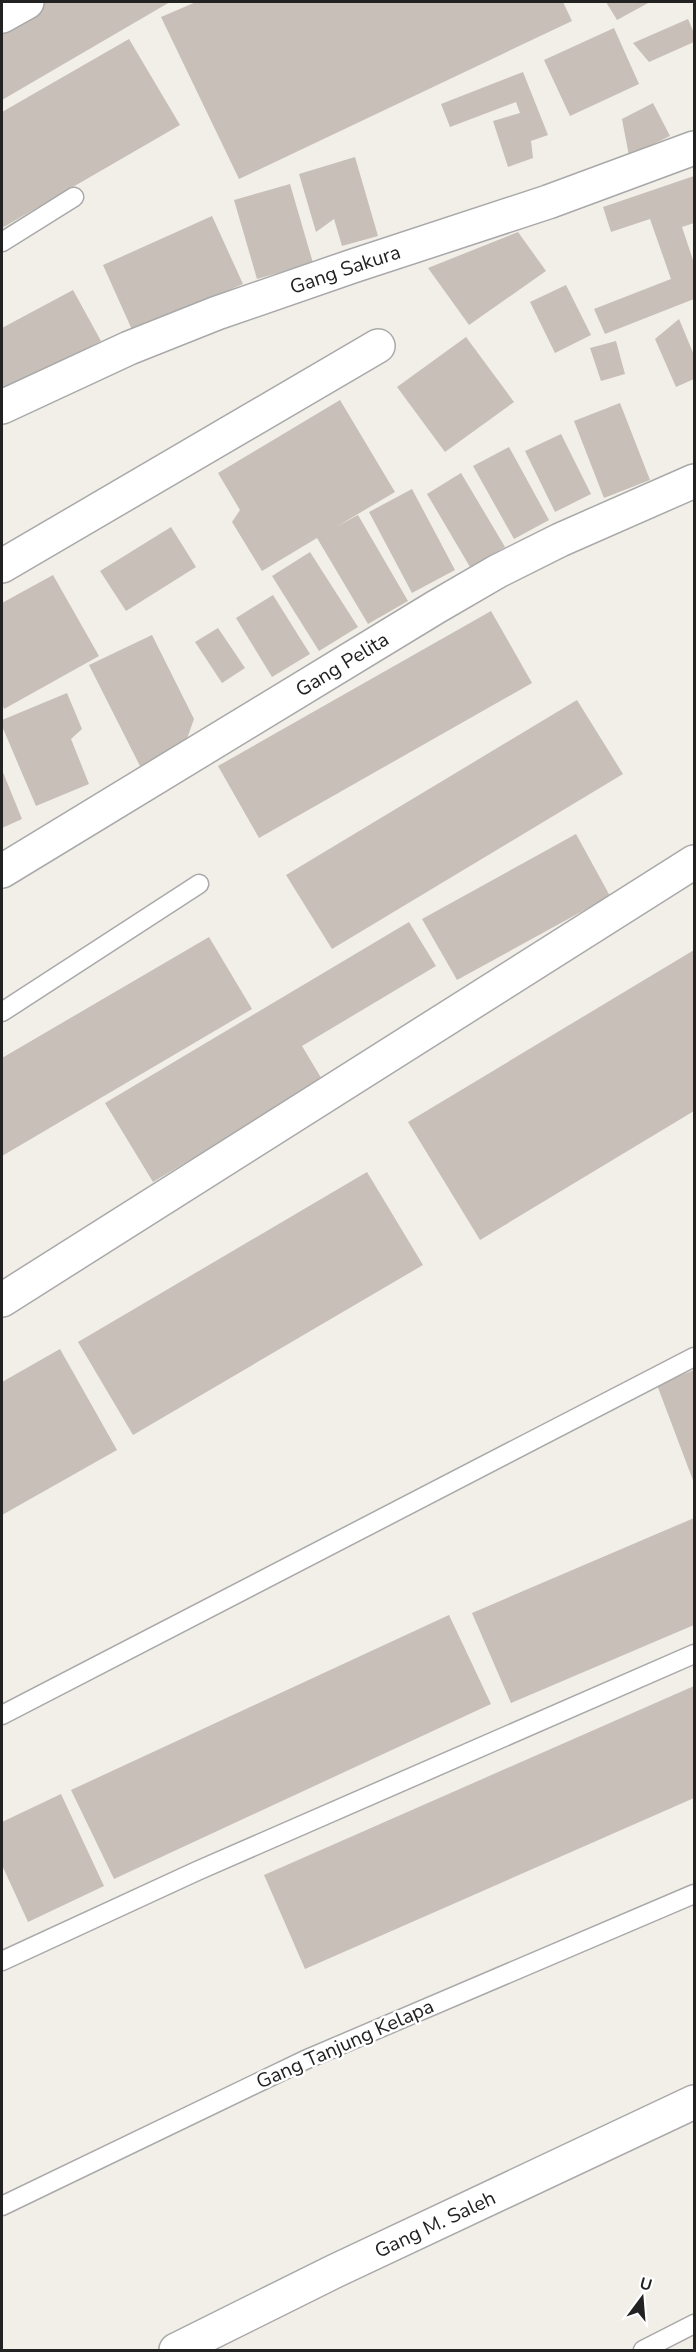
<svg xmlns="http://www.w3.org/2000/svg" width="696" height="2352" font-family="'Nunito Sans',sans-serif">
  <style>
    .building { fill: #c7bfb8 }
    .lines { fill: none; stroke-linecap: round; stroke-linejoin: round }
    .lane-casing { stroke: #a9a9a9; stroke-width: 21 }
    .street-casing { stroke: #a9a9a9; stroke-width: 36 }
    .lane { stroke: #fff; stroke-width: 18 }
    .street { stroke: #fff; stroke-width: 33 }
    .labels { text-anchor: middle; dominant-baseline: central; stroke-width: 5; stroke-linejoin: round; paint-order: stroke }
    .street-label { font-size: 20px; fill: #222; stroke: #fff }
  </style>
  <rect width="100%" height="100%" fill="#f2efe9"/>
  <!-- building -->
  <g class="building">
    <path d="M44,2H170L2,100V26Z"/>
    <path d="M196,2H563L572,21L239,179L161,17Z"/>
    <path d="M606,2H650L617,20Z"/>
    <path d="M688,19L694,33V42L649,62L633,43Z"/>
    <path d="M614,28L639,84L570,116L544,60Z"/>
    <path d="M129,39L180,125L2,228V112Z"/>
    <path d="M523,72L548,135L531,141L533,158L508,167L493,121L520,113L516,102L450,127L441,104Z"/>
    <path d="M653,103L670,136L629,156L622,119Z"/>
    <path d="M355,157L378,236L342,246L334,219L316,232L299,174Z"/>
    <path d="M694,176V223L682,227L694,263V299L605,334L594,309L671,279L650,219L611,232L603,207Z"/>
    <path d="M290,184L313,263L257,279L234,200Z"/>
    <path d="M212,216L243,284L133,332L103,265Z"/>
    <path d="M518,232L546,271L469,325L428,268Z"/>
    <path d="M566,285L591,335L555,353L530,302Z"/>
    <path d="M73,290L101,341L2,394V328Z"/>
    <path d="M679,319L694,355V379L676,387L655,339Z"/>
    <path d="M466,337L514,402L445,452L397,387Z"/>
    <path d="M616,341L625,374L601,381L590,348Z"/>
    <path d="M340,400L395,492L336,527L358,515L408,601L368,624L317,538L262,571L232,522L240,510L218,473Z"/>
    <path d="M620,403L650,480L604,498L574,421Z"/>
    <path d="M561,434L591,494L555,512L525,451Z"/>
    <path d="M509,447L549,520L514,539L473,466Z"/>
    <path d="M461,473L505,547L470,567L427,494Z"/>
    <path d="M412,489L455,570L412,593L369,512Z"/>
    <path d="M171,527L196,567L126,611L100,571Z"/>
    <path d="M310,552L358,627L319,651L272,576Z"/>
    <path d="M53,575L99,656L4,709L2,703V603Z"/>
    <path d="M273,595L310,654L272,677L236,618Z"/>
    <path d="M491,611L532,683L259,838L218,766Z"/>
    <path d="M218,628L245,668L222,683L195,642Z"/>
    <path d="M152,635L194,719L183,750L142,770L89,665Z"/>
    <path d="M67,693L82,729L71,739L89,784L36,806L2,726V720Z"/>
    <path d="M577,700L623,774L332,949L286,875Z"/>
    <path d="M2,770L22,819L2,828Z"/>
    <path d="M576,834L610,896L457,980L422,919Z"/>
    <path d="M409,922L436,966L302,1046L323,1081L153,1182L105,1103Z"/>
    <path d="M209,937L252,1009L2,1156V1058Z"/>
    <path d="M694,950V1111L480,1240L408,1122Z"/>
    <path d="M367,1172L423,1265L133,1435L78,1342Z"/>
    <path d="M60,1349L117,1450L2,1515V1382Z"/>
    <path d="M694,1370V1483L657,1385Z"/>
    <path d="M694,1518V1625L511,1703L472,1613Z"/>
    <path d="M449,1615L491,1704L114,1879L71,1790Z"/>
    <path d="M694,1686V1798L305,1969L264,1875Z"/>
    <path d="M61,1794L104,1886L28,1922L2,1865V1822Z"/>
  </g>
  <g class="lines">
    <!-- lane casing -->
    <g class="lane-casing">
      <g id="lane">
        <path d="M2,242L74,197"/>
        <path d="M2,1012L199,884"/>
        <path d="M2,1715L694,1357"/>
        <path d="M2,1961L197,1871L694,1654"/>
        <path d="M2,2206L305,2060L694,1894"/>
        <path d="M643,2350L694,2324"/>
      </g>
    </g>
    <!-- street casing -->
    <g class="street-casing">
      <g id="street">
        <path d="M2,16L27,2"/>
        <path id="s1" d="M2,407L129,348L217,313L353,266L548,202L694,148"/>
        <path d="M2,566L378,346"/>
        <path id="s2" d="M2,871L436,607L498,571L560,540L694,481"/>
        <path d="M2,1300L694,862"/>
        <path id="s3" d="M176,2350L335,2271L694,2102"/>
      </g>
    </g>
    <!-- lane -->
    <use href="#lane" class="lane"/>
    <!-- street -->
    <use href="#street" class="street"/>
  </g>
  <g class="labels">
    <!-- street labels -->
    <g class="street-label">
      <text stroke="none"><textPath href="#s1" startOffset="370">Gang Sakura</textPath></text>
      <text stroke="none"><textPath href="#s2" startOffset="398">Gang Pelita</textPath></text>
      <text transform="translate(345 2044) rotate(-24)">Gang Tanjung Kelapa</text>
      <text stroke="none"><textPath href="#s3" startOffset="288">Gang M. Saleh</textPath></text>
    </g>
  </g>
  <!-- border -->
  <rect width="696" height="2352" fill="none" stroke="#222222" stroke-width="6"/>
  <!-- north arrow -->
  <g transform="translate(642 2298) rotate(16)" stroke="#ffffff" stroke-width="4.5" paint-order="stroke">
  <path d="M0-4.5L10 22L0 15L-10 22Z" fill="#222222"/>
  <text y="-9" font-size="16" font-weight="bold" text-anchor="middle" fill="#222222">U</text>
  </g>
</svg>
